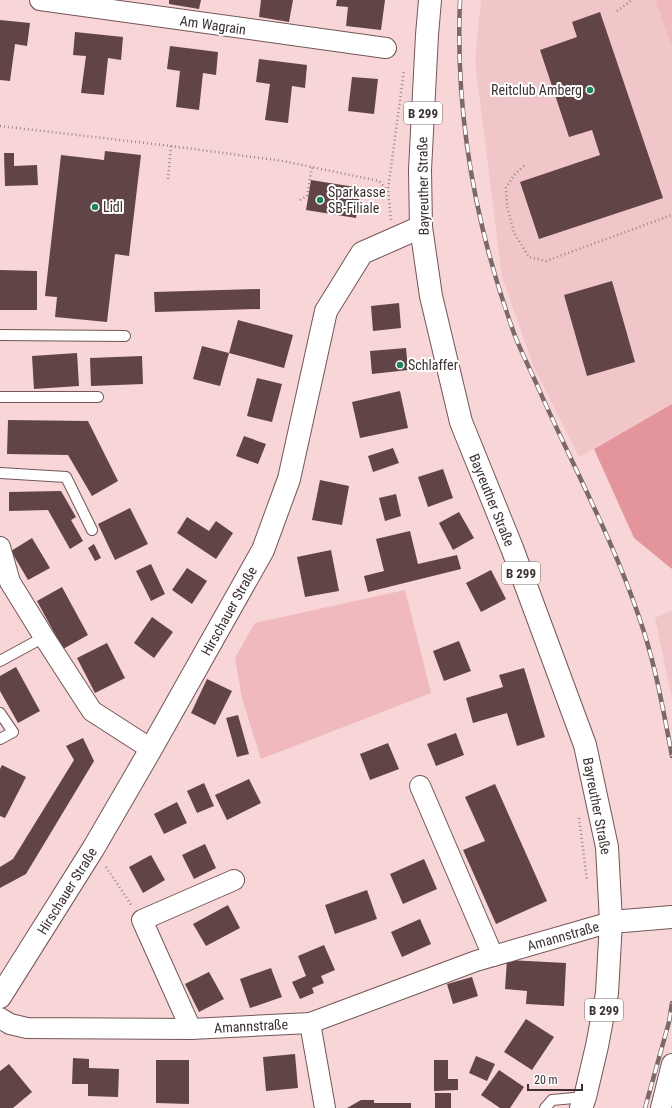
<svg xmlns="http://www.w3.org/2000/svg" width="672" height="1108" font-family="'Roboto Condensed',sans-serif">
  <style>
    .built { fill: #f1c6c9 }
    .green { fill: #efb9bd }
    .forest { fill: #e4959c }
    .building { fill: #604446 }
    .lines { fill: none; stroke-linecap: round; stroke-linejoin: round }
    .lane-casing { stroke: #735658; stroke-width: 12 }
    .street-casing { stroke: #735658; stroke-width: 22 }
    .secondary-casing { stroke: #735658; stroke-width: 24 }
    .primary-casing { stroke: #735658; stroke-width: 24 }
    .path { stroke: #9d8586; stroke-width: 2.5; stroke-dasharray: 1 3; stroke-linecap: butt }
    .lane { stroke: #fff; stroke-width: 10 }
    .street { stroke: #fff; stroke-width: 20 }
    .secondary { stroke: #fff; stroke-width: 22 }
    .primary { stroke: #fff; stroke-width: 22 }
    .rail-casing { stroke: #7c6869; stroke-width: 4.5 }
    .rail { stroke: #fff; stroke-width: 3; stroke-dasharray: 9; stroke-linecap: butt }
    .poi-dot { fill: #1c845f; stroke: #fff; stroke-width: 1.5 }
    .labels { text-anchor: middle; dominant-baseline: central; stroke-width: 4; stroke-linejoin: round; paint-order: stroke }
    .shield { fill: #fff; stroke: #776e6f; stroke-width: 1 }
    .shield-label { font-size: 13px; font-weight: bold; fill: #3d3031 }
    .street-label { font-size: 14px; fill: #3d3031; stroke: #fff }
    .poi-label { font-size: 14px; fill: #3d3031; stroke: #fff; text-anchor: start }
  </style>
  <rect width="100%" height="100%" fill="#f8d5d7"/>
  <!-- built -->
  <g class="built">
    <path d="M481,0H672V404L579,457L534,368L502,277L475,62Z"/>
    <path d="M672,610V699L655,618Z"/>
  </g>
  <!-- green -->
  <g class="green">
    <path d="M659,0H672V46L656,2Z"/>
    <path d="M405,590L431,693L261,759L242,698L235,658L255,623Z"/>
  </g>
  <!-- forest -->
  <path class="forest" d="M672,404V569L634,538L594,449Z"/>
  <!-- building -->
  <g class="building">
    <path d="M169,0H201L199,9L169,4Z"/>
    <path d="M261,0H293L289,22L259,17Z"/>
    <path d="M337,0H385L381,30L346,26L348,7L336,6Z"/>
    <path d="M600,12L663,198L539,239L520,182L600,155L592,130L569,137L540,50L577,37L572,22Z"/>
    <path d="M0,20L30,23L27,46L15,44L10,81L0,80Z"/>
    <path d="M75,32L123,37L121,60L108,58L104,95L81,93L86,56L73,55Z"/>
    <path d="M170,46L218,52L216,75L203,73L199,110L176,107L180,71L167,69Z"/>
    <path d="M259,59L307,65L305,88L292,86L288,123L265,120L270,84L256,82Z"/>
    <path d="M352,77L378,79L374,114L348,111Z"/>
    <path d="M105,151L141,155L129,256L115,254L107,322L55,317L57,297L45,296L61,155L104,160Z"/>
    <path d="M4,153H14V166L37,165L38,185L5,186Z"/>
    <path d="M311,180L361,188L356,218L306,210Z"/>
    <path d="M0,270L37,271V310H0Z"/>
    <path d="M612,281L635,362L587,376L564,295Z"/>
    <path d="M260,289V309L155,312L154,292Z"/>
    <path d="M399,303L401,328L373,331L371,306Z"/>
    <path d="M238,320L293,335L284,368L229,353L220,386L193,379L202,346L229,353Z"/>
    <path d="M406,348L408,370L372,374L370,351Z"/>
    <path d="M77,353L79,386L34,389L32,356Z"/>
    <path d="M142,356L143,384L91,386L90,358Z"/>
    <path d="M257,378L282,384L272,422L247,416Z"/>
    <path d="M400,391L408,428L360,438L352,402Z"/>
    <path d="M8,420L88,421L118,481L92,496L68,455L7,454Z"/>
    <path d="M244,436L266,444L258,464L236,456Z"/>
    <path d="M393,448L399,463L373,472L368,456Z"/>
    <path d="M443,469L453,498L428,507L418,477Z"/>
    <path d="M320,480L349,486L342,525L312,520Z"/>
    <path d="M61,491L76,517L71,520L83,541L70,549L48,510L9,511V492Z"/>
    <path d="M396,494L401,516L385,521L379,498Z"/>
    <path d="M130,508L148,544L115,560L98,524Z"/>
    <path d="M459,512L474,538L453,550L439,523Z"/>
    <path d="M187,517L209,531L216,521L233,533L216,559L177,533Z"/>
    <path d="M410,531L418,564L457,555L461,569L368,592L364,576L384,571L376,539Z"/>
    <path d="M32,538L50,568L28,580L11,551Z"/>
    <path d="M94,544L101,558L95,561L88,548Z"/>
    <path d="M331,550L339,591L305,597L297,557Z"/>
    <path d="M151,564L165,594L151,601L136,571Z"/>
    <path d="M187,568L207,581L192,604L172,590Z"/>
    <path d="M491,570L506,599L481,612L466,583Z"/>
    <path d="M62,587L88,635L63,649L37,601Z"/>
    <path d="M152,617L173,632L154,658L134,643Z"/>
    <path d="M459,641L471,671L444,681L433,651Z"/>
    <path d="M107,643L125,678L95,693L77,658Z"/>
    <path d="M16,667L40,711L18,723L0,691V676Z"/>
    <path d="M524,668L545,737L517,746L507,713L473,723L466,698L503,687L499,675Z"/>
    <path d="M207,679L232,691L215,725L191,713Z"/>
    <path d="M238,715L249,754L237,757L226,718Z"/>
    <path d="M456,733L464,755L436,766L427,744Z"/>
    <path d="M83,738L94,761L26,874L0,888V867L13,859L74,760L66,746Z"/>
    <path d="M388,743L399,769L370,780L360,754Z"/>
    <path d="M2,765L26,777L5,818L0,816V769Z"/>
    <path d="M249,779L261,803L227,820L215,795Z"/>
    <path d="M204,783L214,806L197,813L187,791Z"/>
    <path d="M495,784L547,901L496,924L463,850L485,841L465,797Z"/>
    <path d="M177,802L187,823L164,834L154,814Z"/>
    <path d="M205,844L216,868L194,879L182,855Z"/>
    <path d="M151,855L165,880L143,893L129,867Z"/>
    <path d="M424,859L437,889L403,904L390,874Z"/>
    <path d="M367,890L377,919L335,934L325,905Z"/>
    <path d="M228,905L240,928L206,946L193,924Z"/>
    <path d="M420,919L431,944L402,957L391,932Z"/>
    <path d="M324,945L335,970L321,976L324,983L312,988L314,993L300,999L292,982L306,976L298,956Z"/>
    <path d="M507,960L566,963L564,1006L526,1004L527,991L505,989Z"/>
    <path d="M271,968L282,997L250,1008L240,979Z"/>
    <path d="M209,972L224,999L199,1012L185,984Z"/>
    <path d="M472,977L478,996L453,1004L447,984Z"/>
    <path d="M526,1019L554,1037L532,1070L504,1052Z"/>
    <path d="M295,1054L298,1088L266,1091L263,1057Z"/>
    <path d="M476,1056L495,1064L487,1081L469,1073Z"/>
    <path d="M73,1058L89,1059V1068L119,1069L118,1097L88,1096V1084H72Z"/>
    <path d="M156,1060H189V1104L156,1103Z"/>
    <path d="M434,1060H448V1079H458V1090L434,1091Z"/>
    <path d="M9,1064L32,1092L13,1108H0V1071Z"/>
    <path d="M499,1070L524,1087L510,1108H500L481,1095Z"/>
    <rect x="435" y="1093" width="16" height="15"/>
    <path d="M361,1100H374V1103H411V1108H347Z"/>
  </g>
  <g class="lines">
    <!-- lane casing -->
    <g class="lane-casing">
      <g id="lane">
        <path d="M0,335L125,336"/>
        <path d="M0,397H98"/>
        <path d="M0,473L66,477L92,530"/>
        <path d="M0,661L44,637"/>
        <path d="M0,713L13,732L0,739"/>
        <path d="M545,1108L552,1100L585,1097"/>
      </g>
    </g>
    <!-- street casing -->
    <g class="street-casing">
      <g id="street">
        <path d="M40,0L386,48"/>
        <path d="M0,547L10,582L44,637L92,711L151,749"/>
        <path d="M420,786L493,956"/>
        <path d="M0,1018L10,1024L27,1028L191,1029L310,1023L476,961L611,922"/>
        <path d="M310,1023L325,1108"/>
        <path d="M191,1029L142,920L234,880"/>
        <path d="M661,1108L672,1064"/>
      </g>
    </g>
    <!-- secondary casing -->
    <g class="secondary-casing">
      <g id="secondary">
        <path d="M611,922L672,917"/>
        <path d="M0,997L93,849L151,749L263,550L289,479L326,311L362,253L421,227"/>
      </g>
    </g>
    <!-- primary casing -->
    <g class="primary-casing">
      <path id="primary" d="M430,0L427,35L420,170L421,227L431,296L461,422L512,548L585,745L607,847L611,922L607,993L597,1046L585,1097L581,1108"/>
    </g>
    <!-- path -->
    <g class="path">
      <path d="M617,11L632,0"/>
      <path d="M0,126L171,146L283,161L379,181L387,190"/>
      <path d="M524,166L514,175L506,188L507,206L514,233L529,257L546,261L672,215"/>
      <path d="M168,179L171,146"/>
      <path d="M300,200L307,196L312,167"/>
      <path d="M391,220L388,190L404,70"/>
      <path d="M579,818L587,880"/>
      <path d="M106,867L132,906"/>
    </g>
    <!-- lane -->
    <use href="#lane" class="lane"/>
    <!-- street -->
    <use href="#street" class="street"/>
    <!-- secondary -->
    <use href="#secondary" class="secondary"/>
    <!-- primary -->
    <use href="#primary" class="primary"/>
    <!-- rail casing -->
    <g class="rail-casing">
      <g id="rail">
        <path d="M460,0C455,114 476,229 515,336C523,356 533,375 541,394C574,468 613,540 639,617C655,662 663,709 672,756"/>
        <path d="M645,1108L669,1022L672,1003"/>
      </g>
    </g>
    <!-- rail -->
    <use href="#rail" class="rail"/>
  </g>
  <!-- markers -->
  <g class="poi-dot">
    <circle cx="590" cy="90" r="4"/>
    <circle cx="320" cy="200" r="4"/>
    <circle cx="95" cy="207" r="4"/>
    <circle cx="400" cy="365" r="4"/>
  </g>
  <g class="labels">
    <!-- shield labels -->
    <g class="shield">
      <rect x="404" y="102" width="38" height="22" rx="3"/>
      <rect x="502" y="562" width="38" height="22" rx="3"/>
      <rect x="585" y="999" width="38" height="22" rx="3"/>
    </g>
    <g class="shield-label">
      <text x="423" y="113">B 299</text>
      <text x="521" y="573">B 299</text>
      <text x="604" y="1010">B 299</text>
    </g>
    <!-- street labels -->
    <g class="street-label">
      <text transform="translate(213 25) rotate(8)">Am Wagrain</text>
      <text transform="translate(423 186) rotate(-91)">Bayreuther Straße</text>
      <text transform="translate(492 500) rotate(68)">Bayreuther Straße</text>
      <text transform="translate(229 611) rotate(-61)">Hirschauer Straße</text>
      <text transform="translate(597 806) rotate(79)">Bayreuther Straße</text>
      <text transform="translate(67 891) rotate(-58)">Hirschauer Straße</text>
      <text transform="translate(563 936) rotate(-16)">Amannstraße</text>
      <text transform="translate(251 1026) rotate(-3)">Amannstraße</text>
    </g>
    <!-- poi labels -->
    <g class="poi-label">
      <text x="582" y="90" text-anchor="end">Reitclub Amberg</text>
      <text x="328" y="192">Sparkasse<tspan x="328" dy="16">SB-Filiale</tspan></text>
      <text x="103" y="207">Lidl</text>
      <text x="408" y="365">Schlaffer</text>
    </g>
  </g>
  <!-- scale -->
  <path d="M528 1084v6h54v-6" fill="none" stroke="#3d3031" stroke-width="2"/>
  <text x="534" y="1084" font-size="12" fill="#3d3031" stroke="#ffffff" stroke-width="3" paint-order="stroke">20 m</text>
</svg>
